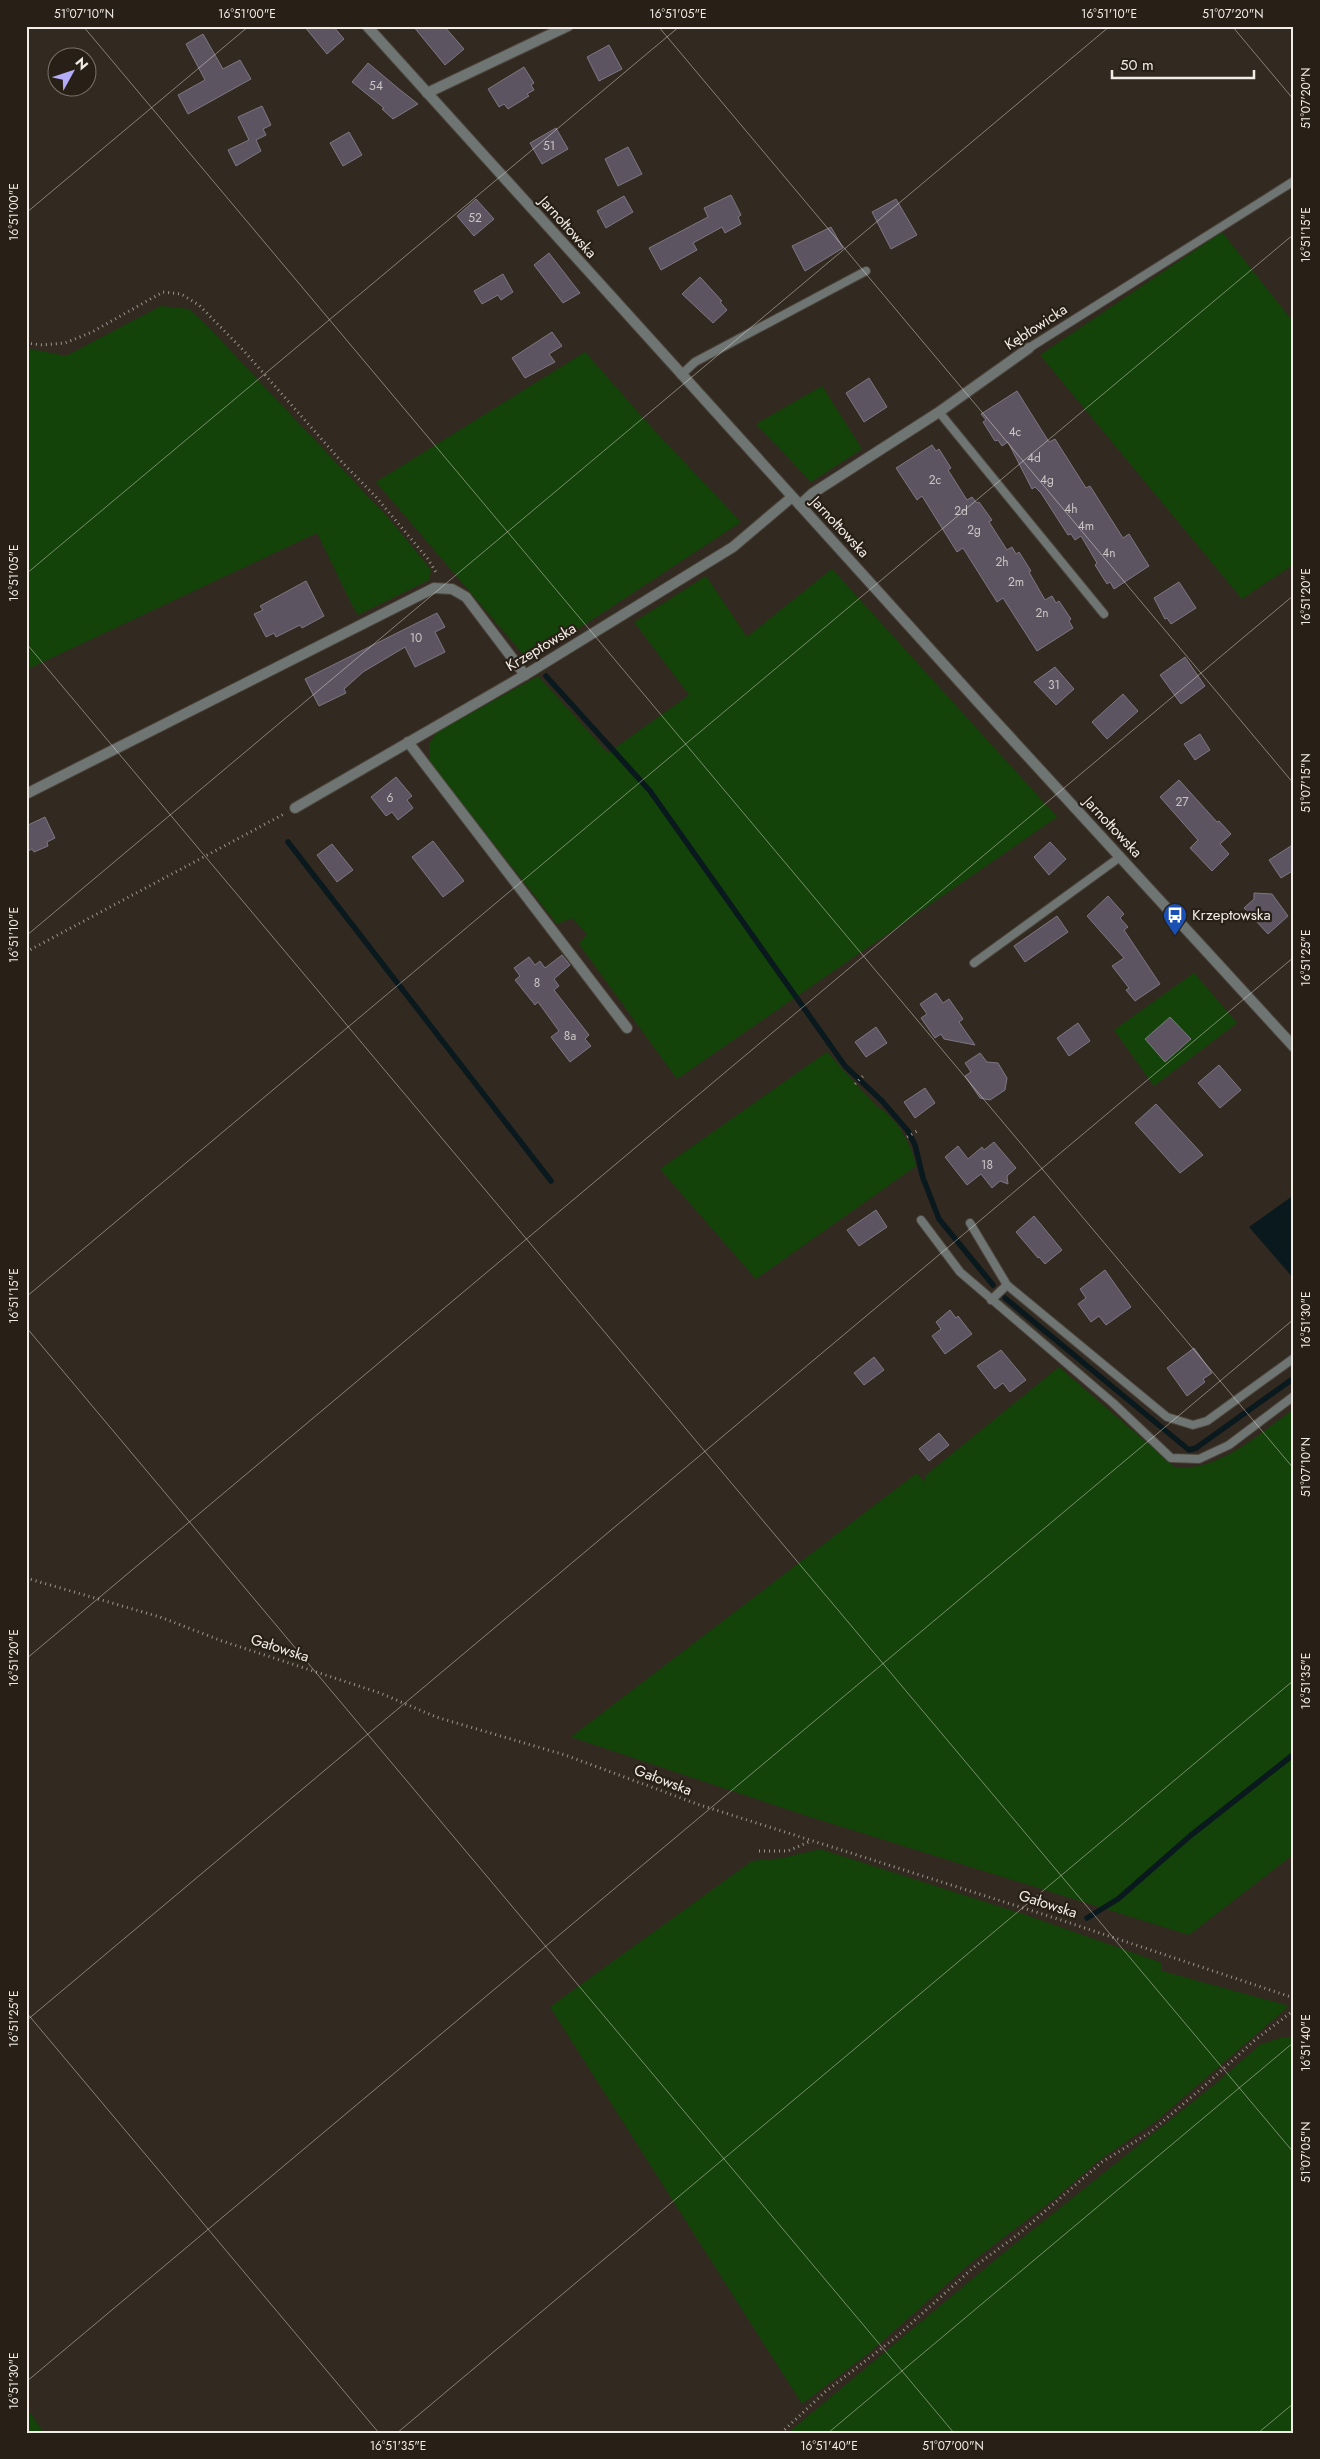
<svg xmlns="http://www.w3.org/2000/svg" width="1320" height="2459" font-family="Jost,sans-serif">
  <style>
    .green { fill: #134308 }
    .water { fill: #0a191d }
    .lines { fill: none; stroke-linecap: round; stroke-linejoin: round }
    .stream { stroke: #0a191d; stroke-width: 5.5 }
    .building { fill: #5c5561; stroke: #7e7682 }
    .service-casing { stroke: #4d453c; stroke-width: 10 }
    .minor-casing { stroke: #4d453c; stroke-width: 12 }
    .tertiary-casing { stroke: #4d453c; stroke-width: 12 }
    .path { stroke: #9b958d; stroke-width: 3; stroke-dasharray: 1 4; stroke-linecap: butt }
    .service { stroke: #6e7573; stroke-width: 8 }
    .minor { stroke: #6e7573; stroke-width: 10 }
    .tertiary { stroke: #6e7573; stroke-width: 10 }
    .ticks { fill: none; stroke: #f2ece6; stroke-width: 1; stroke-opacity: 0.45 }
    .labels { text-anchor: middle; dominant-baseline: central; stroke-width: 4.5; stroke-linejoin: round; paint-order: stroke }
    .number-label { font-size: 12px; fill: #ccc6c5 }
    .street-label { font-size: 15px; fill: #f2ece6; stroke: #282017 }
    .poi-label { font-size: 15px; fill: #f2ece6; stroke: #282017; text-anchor: start }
    .neatline { fill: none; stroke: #f2ece6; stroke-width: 2 }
    .ticks-label { font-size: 12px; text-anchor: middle; fill: #f2ece6 }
  </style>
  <rect width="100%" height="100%" fill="#322a20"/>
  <!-- green -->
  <g class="green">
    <path d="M1222,232L1294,323V564L1242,599L1040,355Z"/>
    <path d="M161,306L189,309L210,329L391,521L431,570L429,580L358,615L352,605L317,533L26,670V348L66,356Z"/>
    <path d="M585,352L652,428L741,522L529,661L376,482Z"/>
    <path d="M822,386L862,449L811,482L756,424Z"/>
    <path d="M832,569L1057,817L677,1079L579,944L587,934L572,918L557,924L429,762V744L437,732L538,676L608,753L689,695L634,622L706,576L747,637Z"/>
    <path d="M1194,973L1237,1023L1154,1086L1114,1030Z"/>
    <path d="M827,1052L876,1106C897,1117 911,1144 916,1166L756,1279L660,1169Z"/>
    <path d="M1059,1367L1176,1468C1223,1469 1257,1435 1294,1409V1854L1189,1935L804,1815L571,1737L917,1473L924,1482L926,1475Z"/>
    <path d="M820,1849L1023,1914L1162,1963V1971L1289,2006L1156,2121L1098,2161L1053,2200L974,2260L870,2352L802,2404L550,2007L752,1861L783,1858Z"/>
    <path d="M1284,2037L1294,2038V2433H788L1000,2256L1214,2085L1261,2044Z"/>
    <path d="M26,2407L44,2433H26Z"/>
  </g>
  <!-- water -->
  <path class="water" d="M1294,1195V1279L1249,1227Z"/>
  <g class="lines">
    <!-- stream -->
    <g class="stream">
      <path d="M546,676L650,791L845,1066L882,1101L908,1131L915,1145L923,1178L939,1219L993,1285"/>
      <path d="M288,842L551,1181"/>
      <path d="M1005,1298L1189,1450L1196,1448L1294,1378"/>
      <path d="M1087,1918L1118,1899L1190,1836L1294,1754"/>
    </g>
  </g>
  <!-- building -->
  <g class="building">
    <path d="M304,26H333L344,39L327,54Z"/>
    <path d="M413,26H444L464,49L445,65Z"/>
    <path d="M203,34L223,69L240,60L251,79L188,114L178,95L205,80L186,44Z"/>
    <path d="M609,45L622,69L599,81L587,57Z"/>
    <path d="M368,63L399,89L418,104L393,119L382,109L384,108L352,82Z"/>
    <path d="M524,67L534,83L531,85L534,90L527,94L529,96L508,109L504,104L499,107L488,89Z"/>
    <path d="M262,106L271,125L263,129L266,135L256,140L261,151L236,166L228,150L249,140L238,117Z"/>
    <path d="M556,128L568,149L542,164L530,143Z"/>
    <path d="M349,132L362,155L343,166L330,143Z"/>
    <path d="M628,147L642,174L618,186L605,159Z"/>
    <path d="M731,195L741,215L738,217L741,224L725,233L722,227L693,243L697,250L661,270L649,248L708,217L704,208Z"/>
    <path d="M624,196L633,212L606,228L597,211Z"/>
    <path d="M476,199L494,219L474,236L457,216Z"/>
    <path d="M896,199L917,235L891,249L872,212Z"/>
    <path d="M831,227L843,248L805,271L792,246Z"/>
    <path d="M549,253L580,293L563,303L534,265Z"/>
    <path d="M503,274L513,292L501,300L498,295L482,304L474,291Z"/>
    <path d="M700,277L722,301L720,302L727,310L713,323L682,294Z"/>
    <path d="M552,332L562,346L549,354L555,362L525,378L512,358Z"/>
    <path d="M869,378L887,407L864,422L846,393Z"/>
    <path d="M1017,391L1049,442L1055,439L1086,488L1090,486L1123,538L1129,534L1149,566L1114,589L1110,582L1107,584L1095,565L1097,563L1081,536L1075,540L1071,534L1068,535L1041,493L1035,487L1032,489L1008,442L1002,446L998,440L995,441L983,422L986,420L981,414Z"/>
    <path d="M932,445L936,451L939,449L951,468L948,470L967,500L972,497L977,503L979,502L992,520L989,522L1007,550L1012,547L1016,554L1019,552L1031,571L1029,572L1045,600L1052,596L1056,603L1059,601L1071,619L1069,621L1073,628L1037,651L1003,598L997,602L963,548L957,552L922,496L917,500L896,468Z"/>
    <path d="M306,581L324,616L302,628L300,625L276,637L274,633L266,637L254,614L263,610L260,606Z"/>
    <path d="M1179,582L1196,608L1171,624L1167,618L1165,619L1154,598Z"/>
    <path d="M437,613L445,627L435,632L445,652L415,667L405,647L363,672L344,689L346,693L319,706L305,679Z"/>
    <path d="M1185,657L1205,686L1181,704L1160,675Z"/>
    <path d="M1055,667L1074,689L1056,705L1034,682Z"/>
    <path d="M1123,694L1138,711L1107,739L1092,722Z"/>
    <path d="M1200,734L1210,750L1195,760L1184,744Z"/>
    <path d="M396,777L412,796L407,800L413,808L398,820L392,812L386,816L371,797Z"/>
    <path d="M1179,780L1217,822L1219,821L1231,834L1220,844L1229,854L1212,871L1190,848L1198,840L1160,797Z"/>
    <path d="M45,817L55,838L47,842L48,846L34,852L32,849L26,852V826Z"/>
    <path d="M433,841L464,881L443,897L412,857Z"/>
    <path d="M1050,842L1066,859L1049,875L1034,857Z"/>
    <path d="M332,844L353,870L337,882L317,855Z"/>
    <path d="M1294,844V870L1281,878L1269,860Z"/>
    <path d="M1254,893L1272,894L1288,916L1268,934L1244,908L1254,899Z"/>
    <path d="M1108,896L1124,914L1120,918L1128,927L1124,930L1160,984L1135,1001L1126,990L1129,988L1112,966L1124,958L1087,916Z"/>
    <path d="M1057,916L1068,932L1025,962L1014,946Z"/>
    <path d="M562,955L570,965L554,979L559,986L554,990L589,1035L585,1039L591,1046L570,1062L551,1037L559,1031L538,1002L535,1005L515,980L520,976L514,968L529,957L535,965L540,961L545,968Z"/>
    <path d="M936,993L943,1003L949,999L963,1019L959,1022L975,1045L944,1039L941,1034L935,1038L921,1018L927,1014L920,1004Z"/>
    <path d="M1170,1017L1191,1039L1165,1062L1145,1039Z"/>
    <path d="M1078,1023L1090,1041L1069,1056L1057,1038Z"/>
    <path d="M876,1027L887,1043L866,1057L855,1042Z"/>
    <path d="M980,1053L987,1062L998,1063L1007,1078L1005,1090L990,1100L980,1098L965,1076L971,1072L965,1063Z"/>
    <path d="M1219,1065L1241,1090L1220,1108L1198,1083Z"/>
    <path d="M925,1088L935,1103L915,1118L904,1102Z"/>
    <path d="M1156,1104L1203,1155L1180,1173L1135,1123Z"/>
    <path d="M994,1142L1016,1168L1007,1176L1008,1184L1000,1181L992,1188L981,1174L967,1185L945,1157L958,1146L968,1159L982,1147L984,1150Z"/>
    <path d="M876,1210L887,1227L859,1246L847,1230Z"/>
    <path d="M1034,1216L1062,1250L1045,1264L1039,1257L1038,1258L1016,1232Z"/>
    <path d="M1105,1270L1131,1307L1106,1325L1099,1316L1091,1322L1078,1304L1086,1298L1080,1289Z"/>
    <path d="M950,1310L956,1318L958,1316L972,1334L945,1354L932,1336L941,1329L936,1322Z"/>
    <path d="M1194,1348L1212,1373L1203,1379L1205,1382L1187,1396L1167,1368Z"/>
    <path d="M1001,1350L1026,1380L1010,1392L1003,1383L995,1389L977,1366Z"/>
    <path d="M874,1357L884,1370L864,1385L854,1373Z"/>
    <path d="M939,1433L949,1445L929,1461L919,1449Z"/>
  </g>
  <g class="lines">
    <!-- service casing -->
    <g class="service-casing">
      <g id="service">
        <path d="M1029,348L1294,181"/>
        <path d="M681,375L695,362L866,271"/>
        <path d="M939,412L1104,614"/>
        <path d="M974,963L1120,857"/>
        <path d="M921,1220L960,1272L1113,1403L1171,1458L1199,1459L1229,1445L1294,1396"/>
        <path d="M970,1223L1007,1285L1167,1417L1193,1425L1207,1421L1294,1358"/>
        <path d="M991,1300L1007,1285"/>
      </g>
    </g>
    <!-- minor casing -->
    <g class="minor-casing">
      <g id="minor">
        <path d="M427,93L568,26"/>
        <path d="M800,505L813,493L939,412L1029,348"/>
        <path d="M408,742L627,1028"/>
        <path d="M26,794L434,588L452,589L466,597L525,675"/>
        <path d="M295,808L525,675L733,547L792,497"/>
      </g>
    </g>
    <!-- tertiary casing -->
    <g class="tertiary-casing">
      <path id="tertiary" d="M367,26L977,701L1294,1047"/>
    </g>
    <!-- path -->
    <g class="path">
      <path d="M26,343L42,345L65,343L92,332L163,292L181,294L199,305L244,351L340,460L376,497L428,559L437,574"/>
      <path d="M26,952L284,814"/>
      <path d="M855,1084L864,1075"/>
      <path d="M907,1137L917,1131"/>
      <path d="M26,1578L160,1617L222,1641L380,1693L436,1717L565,1755L697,1804L1064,1921L1294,1998"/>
      <path d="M759,1851H788L811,1841"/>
      <path d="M781,2433L825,2392L895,2338L974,2267L1021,2232L1102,2162L1149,2133L1201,2089L1255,2040L1294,2010"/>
    </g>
    <!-- service -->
    <use href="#service" class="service"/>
    <!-- minor -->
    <use href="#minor" class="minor"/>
    <!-- tertiary -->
    <use href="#tertiary" class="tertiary"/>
  </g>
  <!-- ticks -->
  <path class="ticks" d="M83,26L1294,1469M658,26L1294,784M1232,26L1294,100M26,213L249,26M26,574L680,26M26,643L1294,2153M26,936L1110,26M26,1297L1294,234M26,1327L954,2433M26,1659L1294,595M26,2012L379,2433M26,2021L1294,957M26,2382L1294,1319M397,2433L1294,1680M828,2433L1294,2042M1258,2433L1294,2403"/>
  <!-- icons -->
  <defs>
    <g id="bus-pin" transform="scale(1.25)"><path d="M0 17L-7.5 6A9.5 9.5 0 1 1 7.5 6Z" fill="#1a4fb4" stroke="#282017"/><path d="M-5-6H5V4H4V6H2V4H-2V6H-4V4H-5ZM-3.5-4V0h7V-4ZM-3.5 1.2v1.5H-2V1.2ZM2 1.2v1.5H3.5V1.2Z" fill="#fff"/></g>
  </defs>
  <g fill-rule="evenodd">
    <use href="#bus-pin" x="1175" y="915"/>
  </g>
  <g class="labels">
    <!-- number labels -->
    <g class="number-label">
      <text x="376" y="86">54</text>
      <text x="549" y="146">51</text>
      <text x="475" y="218">52</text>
      <text x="1015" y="432">4c</text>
      <text x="1034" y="458">4d</text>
      <text x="935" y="480">2c</text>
      <text x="1047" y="480">4g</text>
      <text x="1071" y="509">4h</text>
      <text x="961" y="511">2d</text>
      <text x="1086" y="526">4m</text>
      <text x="974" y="530">2g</text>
      <text x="1109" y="553">4n</text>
      <text x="1002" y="562">2h</text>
      <text x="1016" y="582">2m</text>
      <text x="1042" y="613">2n</text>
      <text x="416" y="638">10</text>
      <text x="1054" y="685">31</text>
      <text x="390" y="798">6</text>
      <text x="1182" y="802">27</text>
      <text x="537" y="983">8</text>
      <text x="570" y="1036">8a</text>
      <text x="987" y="1165">18</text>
    </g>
    <!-- street labels -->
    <g class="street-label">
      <text transform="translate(568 227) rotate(48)">Jarnołtowska</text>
      <text transform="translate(1036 327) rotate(-33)">Kębłowicka</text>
      <text transform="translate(840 527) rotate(47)">Jarnołtowska</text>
      <text transform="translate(541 647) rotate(-31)">Krzeptowska</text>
      <text transform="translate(1113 827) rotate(47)">Jarnołtowska</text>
      <text transform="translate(280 1648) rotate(18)">Gałowska</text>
      <text transform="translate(663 1780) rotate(21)">Gałowska</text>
      <text transform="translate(1048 1904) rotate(18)">Gałowska</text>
    </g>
    <!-- poi labels -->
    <g class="poi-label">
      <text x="1192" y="915">Krzeptowska</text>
    </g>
  </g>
  <!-- border -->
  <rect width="1320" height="2459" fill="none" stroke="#282017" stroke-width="55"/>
  <!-- north arrow -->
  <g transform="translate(72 72) rotate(50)"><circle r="24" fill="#282017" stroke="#79726a"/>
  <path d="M0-4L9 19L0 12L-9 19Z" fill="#b5acf8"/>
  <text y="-8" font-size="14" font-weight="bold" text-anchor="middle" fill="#f2ece6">N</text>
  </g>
  <!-- scale -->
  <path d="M1112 70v8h142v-8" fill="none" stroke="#f2ece6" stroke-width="2.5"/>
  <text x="1120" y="70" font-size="15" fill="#f2ece6" stroke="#282017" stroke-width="4" paint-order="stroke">50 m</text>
  <rect x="28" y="28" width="1264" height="2404" class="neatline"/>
  <g class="ticks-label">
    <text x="84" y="18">51°07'10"N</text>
    <text x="247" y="18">16°51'00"E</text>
    <text x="678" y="18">16°51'05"E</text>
    <text x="1109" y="18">16°51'10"E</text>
    <text x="1233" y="18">51°07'20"N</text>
    <text transform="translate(1306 98) rotate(-90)" y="4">51°07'20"N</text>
    <text transform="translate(14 212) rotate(-90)" y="4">16°51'00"E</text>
    <text transform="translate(1306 235) rotate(-90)" y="4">16°51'15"E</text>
    <text transform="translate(14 573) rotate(-90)" y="4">16°51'05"E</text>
    <text transform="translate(1306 597) rotate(-90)" y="4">16°51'20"E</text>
    <text transform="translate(1306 783) rotate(-90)" y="4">51°07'15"N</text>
    <text transform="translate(14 935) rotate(-90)" y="4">16°51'10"E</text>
    <text transform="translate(1306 958) rotate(-90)" y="4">16°51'25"E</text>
    <text transform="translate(14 1296) rotate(-90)" y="4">16°51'15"E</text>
    <text transform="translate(1306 1320) rotate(-90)" y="4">16°51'30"E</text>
    <text transform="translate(1306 1467) rotate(-90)" y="4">51°07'10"N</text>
    <text transform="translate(14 1658) rotate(-90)" y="4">16°51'20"E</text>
    <text transform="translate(1306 1681) rotate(-90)" y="4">16°51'35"E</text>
    <text transform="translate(14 2019) rotate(-90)" y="4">16°51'25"E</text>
    <text transform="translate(1306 2043) rotate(-90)" y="4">16°51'40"E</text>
    <text transform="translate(1306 2152) rotate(-90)" y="4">51°07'05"N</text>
    <text transform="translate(14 2381) rotate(-90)" y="4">16°51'30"E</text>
    <text x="398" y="2450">16°51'35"E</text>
    <text x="829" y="2450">16°51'40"E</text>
    <text x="953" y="2450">51°07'00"N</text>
  </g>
</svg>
